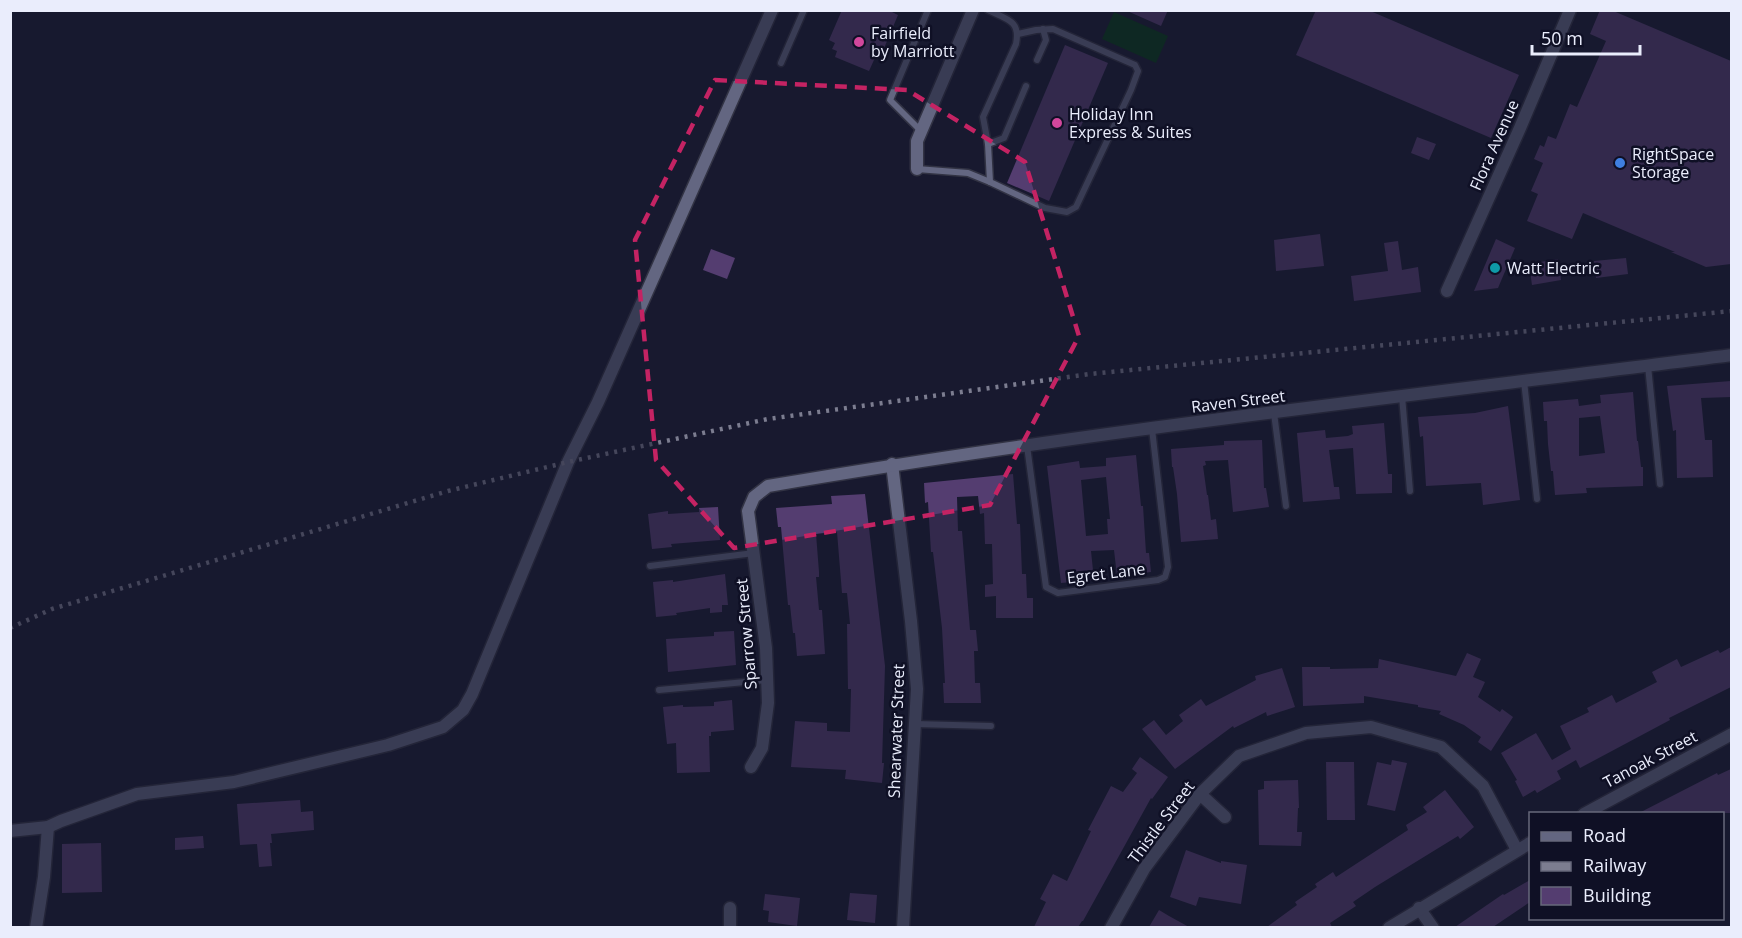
<svg xmlns="http://www.w3.org/2000/svg" width="1742" height="938" font-family="'Open Sans',sans-serif">
  <style>
    .green { fill: #043a14 }
    .building { fill: #543d70; fill-rule: evenodd }
    .lines { fill: none; stroke-linecap: round; stroke-linejoin: round }
    .service-casing { stroke: #323344; stroke-width: 9 }
    .minor-casing { stroke: #323344; stroke-width: 15 }
    .service { stroke: #636681; stroke-width: 6 }
    .minor { stroke: #636681; stroke-width: 12 }
    .rail { stroke: #7c7d90; stroke-width: 4.5; stroke-dasharray: 3 6; stroke-linecap: butt }
    .marked { fill: none; stroke: #c42363; stroke-width: 4.5; stroke-dasharray: 12 8; stroke-linejoin: round }
    .hotel-dot { fill: #d1479c; stroke: #0f1025; stroke-width: 2 }
    .shop-dot { fill: #3f7fe0; stroke: #0f1025; stroke-width: 2 }
    .culture-dot { fill: #0f9aa8; stroke: #0f1025; stroke-width: 2 }
    .labels { text-anchor: middle; dominant-baseline: central; stroke-width: 5; stroke-linejoin: round; paint-order: stroke }
    .poi-label { font-size: 16px; fill: #eaedfc; stroke: #0f1025; text-anchor: start }
    .street-label { font-size: 16px; fill: #eaedfc; stroke: #0f1025 }
  </style>
  <rect width="100%" height="100%" fill="#18192f"/>
  <!-- green -->
  <path class="green" d="M1114,12L1168,36L1156,63L1102,39Z"/>
  <!-- building -->
  <g class="building">
    <path d="M842,10H888L898,15L882,53L878,51L869,71L835,57L837,51L832,49L835,43L829,40Z"/>
    <path d="M1125,10H1168L1161,26Z"/>
    <path d="M1316,10H1368L1519,75L1491,138L1296,55Z"/>
    <path d="M1600,10H1611L1731,61V264L1706,267L1671,252H1675L1583,213L1572,239L1527,221L1538,194L1531,191L1543,163L1534,159L1540,145L1544,147L1548,136L1556,139L1570,104L1577,107L1606,41L1590,34Z"/>
    <path d="M1065,45L1108,63L1049,201L1007,183Z"/>
    <path d="M1417,137L1436,144L1429,160L1411,153Z"/>
    <path d="M1320,234L1324,266L1276,271L1274,240Z"/>
    <path d="M1496,239L1515,248L1498,288L1474,291Z"/>
    <path d="M1398,241L1402,270L1418,267L1421,292L1354,301L1351,276L1388,271L1384,243Z"/>
    <path d="M711,249L735,258L727,279L703,270Z"/>
    <path d="M1626,258L1628,274L1596,278L1594,261Z"/>
    <path d="M1558,259L1561,280L1532,285L1529,264Z"/>
    <path d="M1731,381V397L1701,398L1705,440H1712L1713,477L1677,478L1676,430L1673,431L1667,386Z"/>
    <path d="M1633,392L1637,441H1638L1641,467H1643V486L1586,488L1587,493L1555,495L1553,471H1551L1548,444L1547,421H1544L1543,402L1578,399L1579,406L1601,403L1600,395ZM1600,416L1605,453L1579,456V418Z"/>
    <path d="M1508,406L1520,500L1483,505L1481,483L1426,486L1423,436L1420,437L1418,417L1475,413Z"/>
    <path d="M1384,423L1388,474H1392V493L1356,494L1353,448L1329,450L1334,487H1339L1340,499L1303,502L1297,433L1325,430L1326,438L1348,436L1353,434L1352,426Z"/>
    <path d="M1262,440L1264,488H1266L1269,507L1233,512L1228,460L1205,461L1206,465L1203,466L1207,495H1208L1211,520L1216,519L1218,539L1181,542L1177,494L1173,467H1172L1171,449L1224,445V441Z"/>
    <path d="M1136,455L1141,506H1143L1146,553H1149L1151,572L1117,576L1114,550L1091,551L1094,580L1061,583L1047,466L1079,461L1080,468L1106,466V458ZM1106,477L1110,519H1107L1108,534L1086,536L1081,480Z"/>
    <path d="M1013,474L1017,524H1020L1022,574H1026L1027,598H1033V618H996V596L985,597V585L993,584L992,544H985L984,513L980,514L978,496L957,497L958,531H962L970,630H976L978,651H974L975,683H980L981,703H944L943,683H945L942,628L933,552H931L928,502L925,503L924,483Z"/>
    <path d="M865,494L885,666L882,763H884L882,783L845,779L846,770L791,767L795,721L827,723V731L850,732L851,689H848L847,624H850L847,593H842L837,532L816,534L819,572V577H816L819,610H822L825,654L797,656L795,633H793L790,605H788L781,527H778L776,508L832,504L831,496Z"/>
    <path d="M718,507L720,540L671,544L672,547L652,549L648,514L668,511V514L699,512V508Z"/>
    <path d="M725,574L728,605H722V612L710,613V608L676,613L677,615L656,617L653,582L673,580V582Z"/>
    <path d="M734,631L736,665L668,672L666,639L714,636V632Z"/>
    <path d="M1731,647V687L1669,718L1670,720L1580,768L1576,760L1557,771L1561,779L1537,793L1535,790L1523,797L1515,781L1517,780L1501,753L1536,733L1552,760L1571,749L1560,726L1589,712L1587,708L1612,695L1616,703L1657,682L1652,672L1677,659L1681,667L1718,650L1720,653Z"/>
    <path d="M1467,653L1481,659L1473,677L1485,682L1478,697L1500,712L1502,709L1513,717L1491,751L1478,742L1481,737L1464,725L1439,714L1441,711L1418,707V705L1364,696V703L1303,706L1302,667H1330V669L1378,668L1379,659L1456,676Z"/>
    <path d="M1282,668L1295,707L1267,716L1266,712L1234,728L1233,726L1175,769L1142,729L1154,720L1166,735L1183,721L1179,715L1201,699L1206,706L1256,680L1255,676Z"/>
    <path d="M732,700L734,730L711,732V736H709L710,772L677,773L676,743L667,744L663,707L683,705V707L714,706V702Z"/>
    <path d="M1140,757L1168,777L1152,799L1151,798L1083,921H1082L1078,927H1034L1046,902L1040,899L1053,874L1067,881L1091,831L1088,830L1111,786L1123,792L1137,773L1132,769Z"/>
    <path d="M1392,760L1407,763L1395,811L1367,805L1377,762L1391,765Z"/>
    <path d="M1326,762H1354L1355,820H1327Z"/>
    <path d="M1731,769V813H1639L1717,773L1718,775Z"/>
    <path d="M1298,780L1299,808H1298L1297,832H1302L1301,846L1259,845L1258,790L1264,789V781Z"/>
    <path d="M1445,790L1474,827L1460,839L1458,836L1375,887L1353,902L1356,906L1330,923L1332,927H1267L1297,905L1295,902L1317,887L1315,884L1333,872L1336,877L1408,830L1406,825L1427,812L1423,807Z"/>
    <path d="M300,800L301,812L313,811L314,830L271,834L272,843H270L272,866L259,867L257,844L240,845L237,804Z"/>
    <path d="M203,836L204,848L175,850V838Z"/>
    <path d="M101,843L102,892L62,893V844Z"/>
    <path d="M1186,850L1221,863V861L1247,865L1241,904L1199,897L1196,906L1170,897Z"/>
    <path d="M1530,880V902L1493,927H1455L1503,894L1504,895Z"/>
    <path d="M850,893L877,895L875,923L847,920Z"/>
    <path d="M765,894L800,898L797,926L768,922L769,911L763,910Z"/>
    <path d="M1159,910L1169,916L1189,927H1149Z"/>
  </g>
  <g class="lines">
    <!-- service casing -->
    <g class="service-casing">
      <g id="service">
        <path d="M988,10C1006,19 1021,20 1016,44L983,117L988,144L990,182L1045,208L1067,212L1076,207L1131,90L1138,71L1135,65L1053,29L1036,30L1018,34"/>
        <path d="M1037,60L1046,40L1043,29"/>
        <path d="M781,63L804,10"/>
        <path d="M921,131L890,100L928,10"/>
        <path d="M988,144L1004,138L1026,86"/>
        <path d="M917,169L968,173L990,182"/>
        <path d="M1648,366L1660,484"/>
        <path d="M1524,381L1537,499"/>
        <path d="M1402,396L1410,491"/>
        <path d="M1274,413L1286,506"/>
        <path d="M1027,446L1046,587L1058,593L1158,580L1165,577L1168,567L1152,429"/>
        <path d="M650,566L754,553"/>
        <path d="M659,690L767,680"/>
        <path d="M915,724L991,726"/>
      </g>
    </g>
    <!-- minor casing -->
    <g class="minor-casing">
      <g id="minor">
        <path d="M917,169V141L973,10"/>
        <path d="M1447,291L1520,128L1570,10"/>
        <path d="M892,464L911,621L917,689L903,928"/>
        <path d="M751,767L762,748L768,703L766,648L748,511L754,497L768,486C1088,431 1410,396 1732,355"/>
        <path d="M1200,794L1225,817"/>
        <path d="M1584,814L1732,734"/>
        <path d="M10,831L48,827L61,821L137,794L234,782L388,745L443,727L463,710L472,694L568,462L598,402L772,10"/>
        <path d="M1419,908L1433,928"/>
        <path d="M36,928L44,877L48,827"/>
        <path d="M730,928V908"/>
        <path d="M1111,928L1144,869L1200,794L1239,756L1306,733L1371,727L1441,747L1483,786L1517,850"/>
        <path d="M1389,928L1530,843"/>
      </g>
    </g>
    <!-- service -->
    <use href="#service" class="service"/>
    <!-- minor -->
    <use href="#minor" class="minor"/>
    <!-- rail -->
    <path class="rail" d="M10,628L52,609L448,491L568,462L768,419L1090,374L1732,311"/>
  </g>
  <!-- marked area -->
  <path d="M0 0H1742V938H0ZM715,80L907,90L1025,162L1079,336L990,505L734,548L656,460L635,240Z" fill="#18192f" fill-opacity=".55" fill-rule="evenodd"/>
  <path class="marked" d="M715,80L907,90L1025,162L1079,336L990,505L734,548L656,460L635,240Z"/>
  <!-- markers -->
  <g class="hotel-dot">
    <circle cx="859" cy="42" r="6"/>
    <circle cx="1057" cy="123" r="6"/>
  </g>
  <circle class="shop-dot" cx="1620" cy="163" r="6"/>
  <circle class="culture-dot" cx="1495" cy="268" r="6"/>
  <g class="labels">
    <!-- poi labels -->
    <g class="poi-label">
      <text x="871" y="33">Fairfield<tspan x="871" dy="18">by Marriott</tspan></text>
      <text x="1069" y="114">Holiday Inn<tspan x="1069" dy="18">Express &amp; Suites</tspan></text>
      <text x="1632" y="154">RightSpace<tspan x="1632" dy="18">Storage</tspan></text>
      <text x="1507" y="268">Watt Electric</text>
    </g>
    <!-- street labels -->
    <g class="street-label">
      <text transform="translate(1494 145) rotate(-66)">Flora Avenue</text>
      <text transform="translate(1238 401) rotate(-7)">Raven Street</text>
      <text transform="translate(1106 573) rotate(-7)">Egret Lane</text>
      <text transform="translate(746 634) rotate(-95)">Sparrow Street</text>
      <text transform="translate(896 731) rotate(-88)">Shearwater Street</text>
      <text transform="translate(1650 759) rotate(-28)">Tanoak Street</text>
      <text transform="translate(1161 822) rotate(-53)">Thistle Street</text>
    </g>
  </g>
  <!-- border -->
  <rect width="1742" height="938" fill="none" stroke="#eaedfc" stroke-width="24"/>
  <!-- legend -->
  <rect x="1529" y="812" width="195" height="108" fill="#0f1025" stroke="#67687b" stroke-width="1.5"/>
  <rect x="1541" y="832" width="30" height="9" fill="#636681" stroke="#67687b" stroke-width="1.5"/>
  <text x="1583" y="842" font-size="18" fill="#eaedfc">Road</text>
  <rect x="1541" y="862" width="30" height="9" fill="#7c7d90" stroke="#67687b" stroke-width="1.5"/>
  <text x="1583" y="872" font-size="18" fill="#eaedfc">Railway</text>
  <rect x="1541" y="887" width="30" height="18" fill="#543d70" stroke="#67687b" stroke-width="1.5"/>
  <text x="1583" y="902" font-size="18" fill="#eaedfc">Building</text>
  <!-- scale -->
  <path d="M1532 45v9h108v-9" fill="none" stroke="#eaedfc" stroke-width="3"/>
  <text x="1541" y="45" font-size="18" fill="#eaedfc" stroke="#0f1025" stroke-width="4.5" paint-order="stroke">50 m</text>
</svg>
